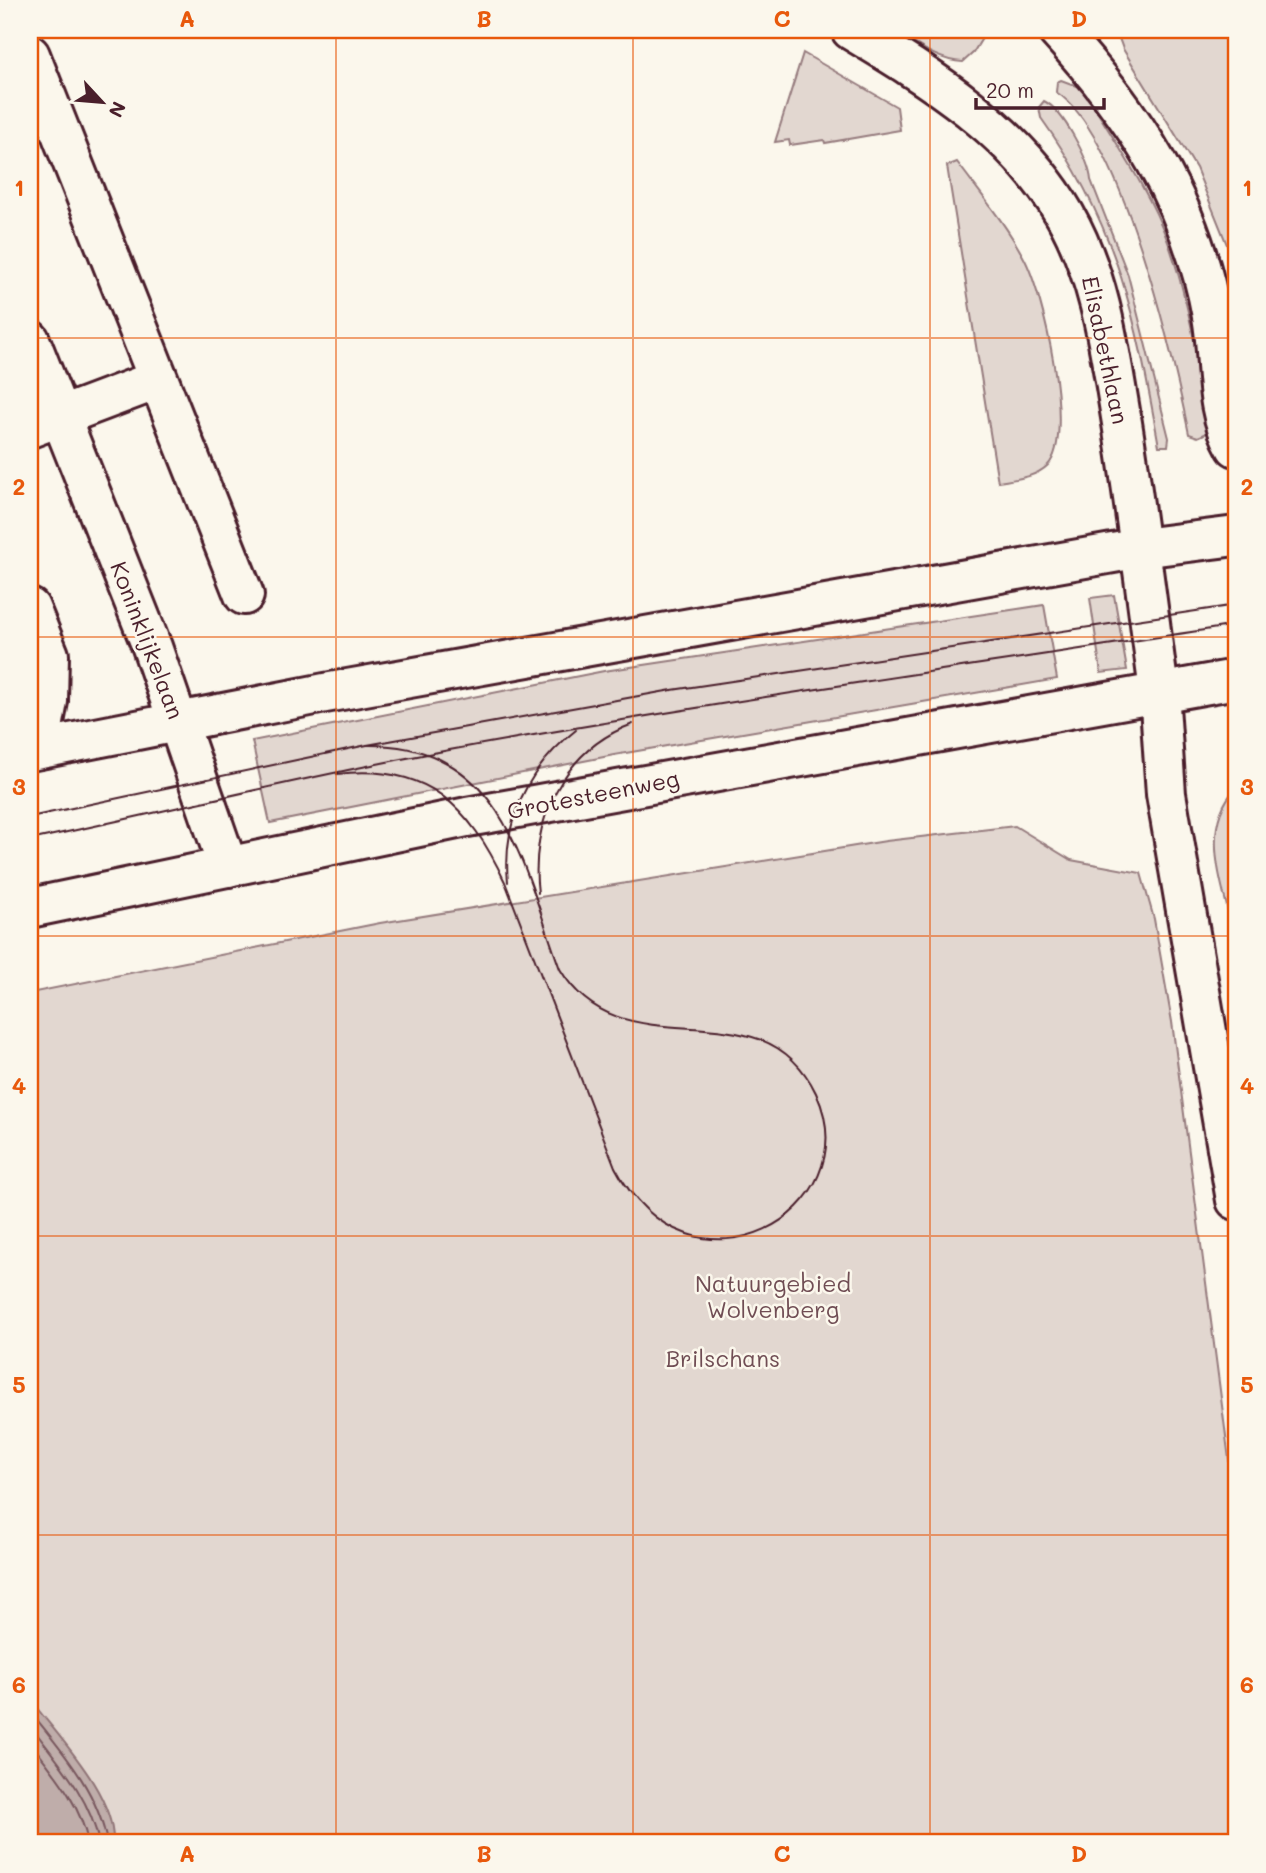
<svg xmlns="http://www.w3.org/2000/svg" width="1266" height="1873" font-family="Mali,sans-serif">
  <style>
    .green { fill: #e2d7d0; stroke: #967b7e; stroke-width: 2 }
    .water { fill: #bfadaa; stroke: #907477; stroke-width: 2 }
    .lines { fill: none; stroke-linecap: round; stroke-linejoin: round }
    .shore { stroke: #79585e; stroke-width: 2 }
    .minor-casing { stroke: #4a1f2b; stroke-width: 44 }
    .major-casing { stroke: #4a1f2b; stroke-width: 44 }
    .highway-casing { stroke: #4a1f2b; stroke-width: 44 }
    .minor { stroke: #fbf7ec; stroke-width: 38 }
    .major { stroke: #fbf7ec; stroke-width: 38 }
    .highway { stroke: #fbf7ec; stroke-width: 38 }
    .tram { stroke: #4a1f2b; stroke-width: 2 }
    .grid { fill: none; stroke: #e8590c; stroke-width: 2; stroke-opacity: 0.55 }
    .labels { text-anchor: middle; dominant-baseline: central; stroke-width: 5; stroke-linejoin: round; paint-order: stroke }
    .street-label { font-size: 23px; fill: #4a1f2b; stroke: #fbf7ec }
    .park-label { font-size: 23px; fill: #704d54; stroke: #fbf7ec }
    .neatline { fill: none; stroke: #e8590c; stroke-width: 2.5 }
    .grid-label { font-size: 23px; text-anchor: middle; font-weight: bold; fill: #e8590c }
  </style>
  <rect width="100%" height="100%" fill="#fbf7ec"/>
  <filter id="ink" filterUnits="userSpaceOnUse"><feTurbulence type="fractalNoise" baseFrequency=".0143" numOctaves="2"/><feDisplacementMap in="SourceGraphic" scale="14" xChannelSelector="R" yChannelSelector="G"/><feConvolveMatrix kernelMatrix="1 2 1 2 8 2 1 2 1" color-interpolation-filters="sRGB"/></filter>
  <g filter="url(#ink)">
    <!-- green -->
    <g class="green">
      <path d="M893,30H987L973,53L963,62C937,61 915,43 893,30Z"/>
      <path d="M1116,30H1236V267L1196,168L1123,49Z"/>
      <path d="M803,53L897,107L900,130L825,143L824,140L790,145L789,140L775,142Z"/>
      <path d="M1061,80L1080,87L1088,97C1116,143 1150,192 1168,242C1190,303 1198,367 1214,430L1198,437L1189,434C1173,356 1122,134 1056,92L1057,82Z"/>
      <path d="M1044,101C1063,110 1089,160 1091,180L1128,275L1169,438L1168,446H1159C1136,319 1118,225 1041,118L1039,107Z"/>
      <path d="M957,162C980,193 1006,224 1024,258C1043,293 1076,435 1048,465C1035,478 1015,479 998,482L947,166Z"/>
      <path d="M1114,595L1127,670L1101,673L1090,598Z"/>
      <path d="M1044,605L1057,679L614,755L270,823L252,741L604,671Z"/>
      <path d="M1236,788V964C1234,948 1233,931 1229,915C1219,873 1202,824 1236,788Z"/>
      <path d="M1015,826L1071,860L1141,873L1154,919L1172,1022L1236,1513V1843H30V993L380,923L886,841Z"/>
    </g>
    <!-- water -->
    <path class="water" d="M33,1703C61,1740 115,1795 113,1843H30V1705Z"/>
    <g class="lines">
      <!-- shore -->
      <g class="shore">
        <path d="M30,1711C62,1751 98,1791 107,1843"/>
        <path d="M30,1725C58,1762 90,1797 99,1843"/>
        <path d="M30,1742C54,1773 81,1804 88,1843"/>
      </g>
      <!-- minor casing -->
      <g class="minor-casing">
        <g id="minor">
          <path d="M30,55L244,595"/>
          <path d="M30,340L152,647L228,867"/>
          <path d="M30,428L157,380"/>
          <path d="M30,608L49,655L48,701L39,749"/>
        </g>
      </g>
      <!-- major casing -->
      <g class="major-casing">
        <g id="major">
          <path d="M851,30C931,78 1016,130 1065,215C1101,278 1110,352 1122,423C1136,512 1147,602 1159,691"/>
          <path d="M1057,30C1135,115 1191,201 1212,316C1220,359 1213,408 1236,447"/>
          <path d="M30,751L325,693L1141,548L1236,536"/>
          <path d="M30,908L467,817L1236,679"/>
        </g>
      </g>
      <!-- highway casing -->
      <g class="highway-casing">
        <path id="highway" d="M1159,691L1166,794L1236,1200"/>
      </g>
      <!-- minor -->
      <use href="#minor" class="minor"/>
      <!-- major -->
      <use href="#major" class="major"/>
      <!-- highway -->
      <use href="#highway" class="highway"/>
      <!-- tram -->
      <g class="tram">
        <path d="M337,774C428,763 469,806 505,882L615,1167C691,1313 871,1212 816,1093C761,978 623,1076 560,969C522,865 504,743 367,745"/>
        <path d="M30,817L367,745L672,690L1236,605"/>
        <path d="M30,840C164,812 298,778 433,753C700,704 969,667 1236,625"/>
        <path d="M508,882C502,820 528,768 576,730"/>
        <path d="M538,893C529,823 563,749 633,724"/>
      </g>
    </g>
  </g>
  <!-- grid -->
  <path class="grid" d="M336,30V1843M633,30V1843M930,30V1843M30,338H1236M30,637H1236M30,936H1236M30,1236H1236M30,1535H1236"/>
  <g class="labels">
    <!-- street labels -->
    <g class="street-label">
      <text transform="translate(1106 350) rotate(78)">Elisabethlaan</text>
      <text transform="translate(148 640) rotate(69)">Koninklijkelaan</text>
      <text transform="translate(593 794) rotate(-11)">Grotesteenweg</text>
    </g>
    <!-- park labels -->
    <g class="park-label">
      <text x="773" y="1283">Natuurgebied<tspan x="773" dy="26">Wolvenberg</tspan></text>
      <text x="723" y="1358">Brilschans</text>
    </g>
  </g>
  <!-- margin -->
  <rect width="1266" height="1873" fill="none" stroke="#fbf7ec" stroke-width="77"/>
  <!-- north arrow -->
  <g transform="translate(102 102) rotate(116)" stroke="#fbf7ec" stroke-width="5" paint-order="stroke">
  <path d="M0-5L12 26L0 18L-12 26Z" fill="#4a1f2b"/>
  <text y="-10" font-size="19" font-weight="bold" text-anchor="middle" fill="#4a1f2b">N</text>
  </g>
  <!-- scale -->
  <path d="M976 98v10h128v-10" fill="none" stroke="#4a1f2b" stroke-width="3.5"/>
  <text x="986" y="98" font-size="21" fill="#4a1f2b" stroke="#fbf7ec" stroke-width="5" paint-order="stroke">20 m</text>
  <rect x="38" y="38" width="1190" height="1796" class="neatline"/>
  <g class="grid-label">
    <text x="187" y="27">A</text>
    <text x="484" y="27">B</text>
    <text x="782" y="27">C</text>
    <text x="1079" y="27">D</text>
    <text x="19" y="196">1</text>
    <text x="1247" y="196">1</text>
    <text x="19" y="495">2</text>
    <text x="1247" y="495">2</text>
    <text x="19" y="795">3</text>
    <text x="1247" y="795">3</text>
    <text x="19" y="1094">4</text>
    <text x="1247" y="1094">4</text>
    <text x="19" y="1393">5</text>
    <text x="1247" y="1393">5</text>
    <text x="19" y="1693">6</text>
    <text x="1247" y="1693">6</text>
    <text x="187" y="1862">A</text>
    <text x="484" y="1862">B</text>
    <text x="782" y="1862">C</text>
    <text x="1079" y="1862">D</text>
  </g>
</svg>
